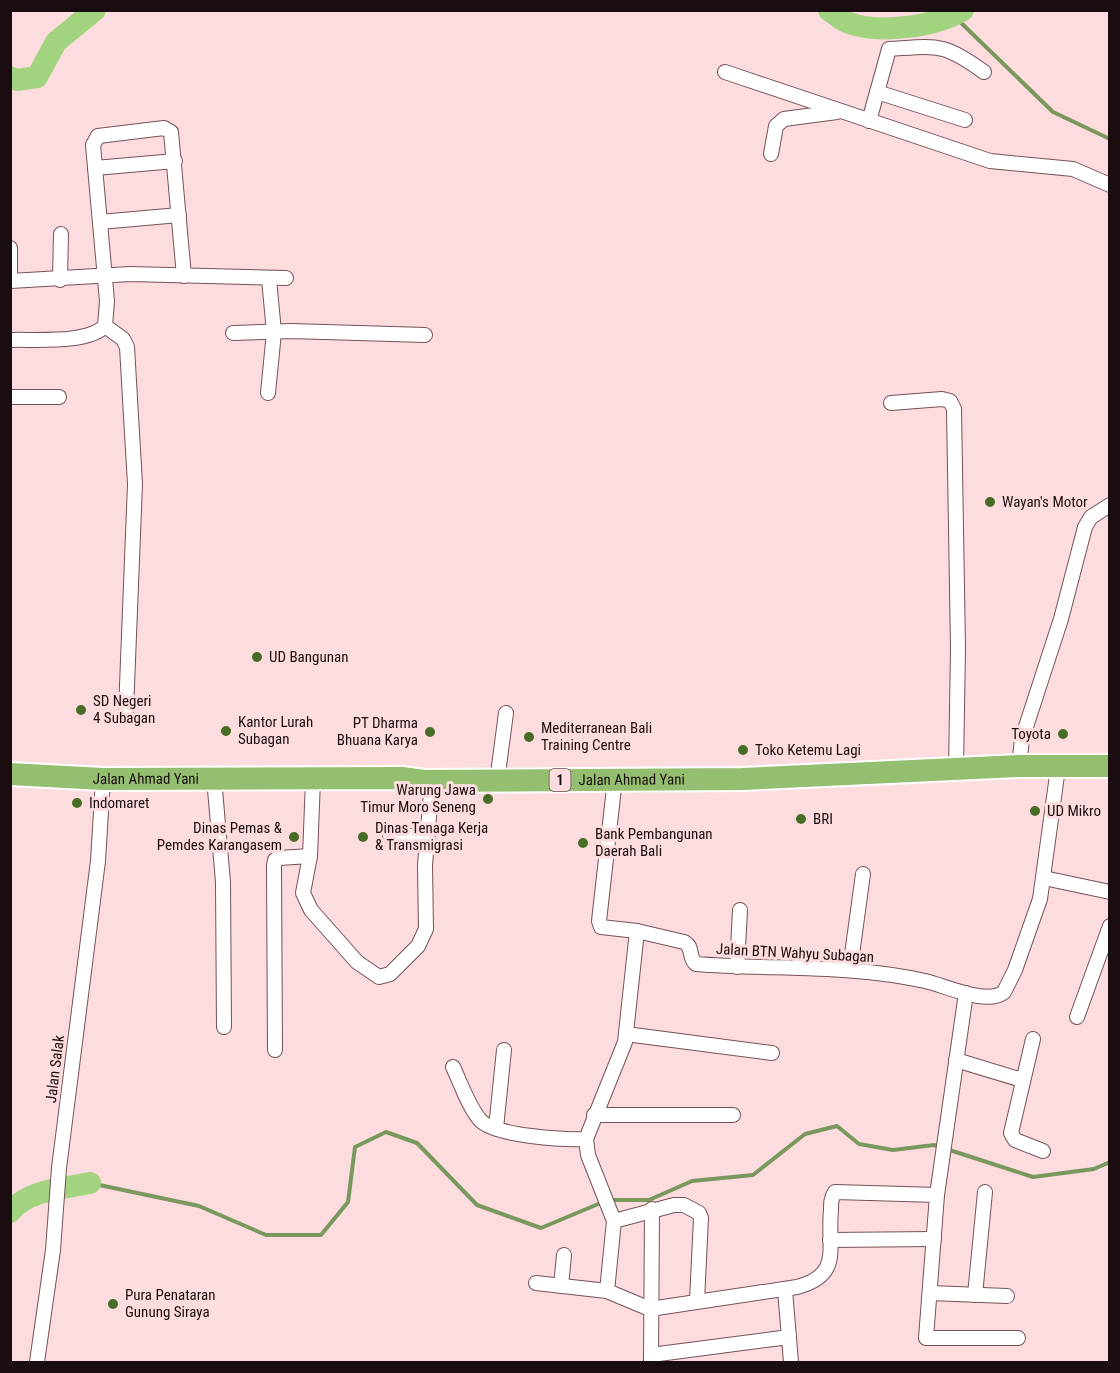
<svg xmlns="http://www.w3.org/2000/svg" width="1120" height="1373" font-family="'Roboto Condensed',sans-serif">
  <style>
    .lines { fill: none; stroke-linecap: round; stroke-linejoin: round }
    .stream { stroke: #79985d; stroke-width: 4 }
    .river { stroke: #a2d37e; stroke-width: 22 }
    .minor-casing { stroke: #745256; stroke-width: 16 }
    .trunk-casing { stroke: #fff; stroke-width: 26 }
    .minor { stroke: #fff; stroke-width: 14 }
    .trunk { stroke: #94be70; stroke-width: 22 }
    .poi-dot { fill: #466c25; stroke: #fddcdf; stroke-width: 2 }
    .labels { text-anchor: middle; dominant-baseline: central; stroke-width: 6; stroke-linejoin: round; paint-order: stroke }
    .shield { fill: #fddcdf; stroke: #5e4b4d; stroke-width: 1.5 }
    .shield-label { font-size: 14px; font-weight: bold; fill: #1a0d0f }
    .poi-label { font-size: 15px; fill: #1a0d0f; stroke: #fddcdf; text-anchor: start }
    .street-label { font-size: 15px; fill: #1a0d0f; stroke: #fddcdf }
  </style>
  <rect width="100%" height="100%" fill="#fddcdf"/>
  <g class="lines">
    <!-- stream -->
    <g class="stream">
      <path d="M954,16L1053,112L1110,139"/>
      <path d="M90,1183L199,1206L266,1235H321L348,1202L355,1147L386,1132L417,1143L477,1205L541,1228L603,1202"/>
      <path d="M610,1200H649L692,1181L753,1175L805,1134L837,1126L859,1144L893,1150L934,1145L1033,1177L1094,1169L1110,1162"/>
    </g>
    <!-- river -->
    <g class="river">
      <path d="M829,10C835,14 842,21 849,23C879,34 935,27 963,10"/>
      <path d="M10,77L17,80L37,77L56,42L95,10"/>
      <path d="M10,1212C27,1190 65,1188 90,1183"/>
    </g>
    <!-- minor casing -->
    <g class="minor-casing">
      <g id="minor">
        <path d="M725,72L990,161L1073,169L1110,185"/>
        <path d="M877,92L965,120"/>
        <path d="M869,121L889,49C937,46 943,42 984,72"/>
        <path d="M771,154L776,126L784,119L837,112"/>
        <path d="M95,168L175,161"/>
        <path d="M100,222L179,215"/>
        <path d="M10,248V273"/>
        <path d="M60,280L61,234"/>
        <path d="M10,281L130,274L286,278"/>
        <path d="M105,326L123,339L127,347L130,399L135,484L126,711"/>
        <path d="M233,333L291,331L425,335"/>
        <path d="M10,340C37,339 87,344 105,326L107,301L93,145L98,136L164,128L171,132L184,276"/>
        <path d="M268,393L274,332L269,279"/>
        <path d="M10,397H59"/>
        <path d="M891,403L942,399L950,401L954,409L958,648L956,770"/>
        <path d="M1019,766L1022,739L1061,619L1085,527L1091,517L1110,505"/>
        <path d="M214,778L223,882L224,1027"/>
        <path d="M615,779L599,921L601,927L637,931L684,942C694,947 688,958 696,964C772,970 849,964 925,981C944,985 987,1006 1004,992L1015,970L1040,899L1058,768"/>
        <path d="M313,780L310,856L303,893L311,910L357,962L379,977L390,974L418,946L426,929L425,865L432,781"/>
        <path d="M497,781L506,713"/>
        <path d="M390,836H427"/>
        <path d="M1044,878L1110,892"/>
        <path d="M737,967L740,910"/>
        <path d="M850,969L863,874"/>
        <path d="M966,993L937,1195L926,1338H1018"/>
        <path d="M1077,1017L1110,926"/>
        <path d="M626,1034L772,1053"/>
        <path d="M1033,1039L1011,1133L1015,1140L1043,1151"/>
        <path d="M275,1050L274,865L275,860L279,858L310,856"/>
        <path d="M956,1060L1022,1080"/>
        <path d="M453,1067C461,1084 469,1108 481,1121C497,1136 564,1140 586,1139"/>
        <path d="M594,1115H733"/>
        <path d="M496,1128L504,1050"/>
        <path d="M614,1221L674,1205H684L699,1213L701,1218L697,1301"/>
        <path d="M830,1240L934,1239"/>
        <path d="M536,1283L607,1291L650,1309L797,1287C843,1275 827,1248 831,1210C831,1203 831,1198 835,1192L937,1195"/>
        <path d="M561,1286L564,1255"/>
        <path d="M785,1290L791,1362"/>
        <path d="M607,1291L614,1221L588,1155L586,1139L625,1042L637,931"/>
        <path d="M930,1293L1007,1296"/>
        <path d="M975,1295L985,1192"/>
        <path d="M651,1355L789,1337"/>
        <path d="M37,1362L53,1250L59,1168L98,861L103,779"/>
        <path d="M651,1362L652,1209"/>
      </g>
    </g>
    <!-- trunk casing -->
    <g class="trunk-casing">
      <g id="trunk">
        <path id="s1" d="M10,774L103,779L402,778L424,781L743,779L1019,766H1110"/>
      </g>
    </g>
    <!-- minor -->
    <use href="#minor" class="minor"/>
    <!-- trunk -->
    <use href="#trunk" class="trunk"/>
  </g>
  <!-- markers -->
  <g class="poi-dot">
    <circle cx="990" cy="502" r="6"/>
    <circle cx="257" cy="657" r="6"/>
    <circle cx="81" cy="710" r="6"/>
    <circle cx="226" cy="731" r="6"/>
    <circle cx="430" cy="732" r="6"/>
    <circle cx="1063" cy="734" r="6"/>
    <circle cx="529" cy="737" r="6"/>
    <circle cx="743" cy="750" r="6"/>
    <circle cx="488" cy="799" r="6"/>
    <circle cx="77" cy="803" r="6"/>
    <circle cx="1035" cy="811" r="6"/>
    <circle cx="801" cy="819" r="6"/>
    <circle cx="294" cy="837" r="6"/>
    <circle cx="363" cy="837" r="6"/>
    <circle cx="583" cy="843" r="6"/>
    <circle cx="113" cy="1304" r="6"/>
  </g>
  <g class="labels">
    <!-- shield labels -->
    <rect class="shield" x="549.5" y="769" width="21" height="22" rx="4.5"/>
    <g class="shield-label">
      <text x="560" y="780">1</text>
    </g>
    <!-- poi labels -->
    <g class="poi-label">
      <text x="1002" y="502">Wayan's Motor</text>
      <text x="269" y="657">UD Bangunan</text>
      <text x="93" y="701">SD Negeri<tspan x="93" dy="17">4 Subagan</tspan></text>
      <text x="238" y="722">Kantor Lurah<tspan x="238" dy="17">Subagan</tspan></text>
      <text x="418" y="723" text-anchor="end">PT Dharma<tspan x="418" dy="17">Bhuana Karya</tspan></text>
      <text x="541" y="728">Mediterranean Bali<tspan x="541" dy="17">Training Centre</tspan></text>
      <text x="1051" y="734" text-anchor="end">Toyota</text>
      <text x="755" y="750">Toko Ketemu Lagi</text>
      <text x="476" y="790" text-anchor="end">Warung Jawa<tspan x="476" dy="17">Timur Moro Seneng</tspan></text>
      <text x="89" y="803">Indomaret</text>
      <text x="1047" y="811">UD Mikro</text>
      <text x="813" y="819">BRI</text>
      <text x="282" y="828" text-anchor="end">Dinas Pemas &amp;<tspan x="282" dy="17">Pemdes Karangasem</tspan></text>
      <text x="375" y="828">Dinas Tenaga Kerja<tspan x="375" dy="17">&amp; Transmigrasi</tspan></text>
      <text x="595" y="834">Bank Pembangunan<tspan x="595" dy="17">Daerah Bali</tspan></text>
      <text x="125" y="1295">Pura Penataran<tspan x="125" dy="17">Gunung Siraya</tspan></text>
    </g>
    <!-- street labels -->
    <g class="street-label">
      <text stroke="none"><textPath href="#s1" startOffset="136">Jalan Ahmad Yani</textPath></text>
      <text stroke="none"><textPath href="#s1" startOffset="622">Jalan Ahmad Yani</textPath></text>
      <text transform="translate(795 953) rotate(3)">Jalan BTN Wahyu Subagan</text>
      <text transform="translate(55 1069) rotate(-83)">Jalan Salak</text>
    </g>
  </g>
  <!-- border -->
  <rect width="1120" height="1373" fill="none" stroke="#1a0d0f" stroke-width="24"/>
</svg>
